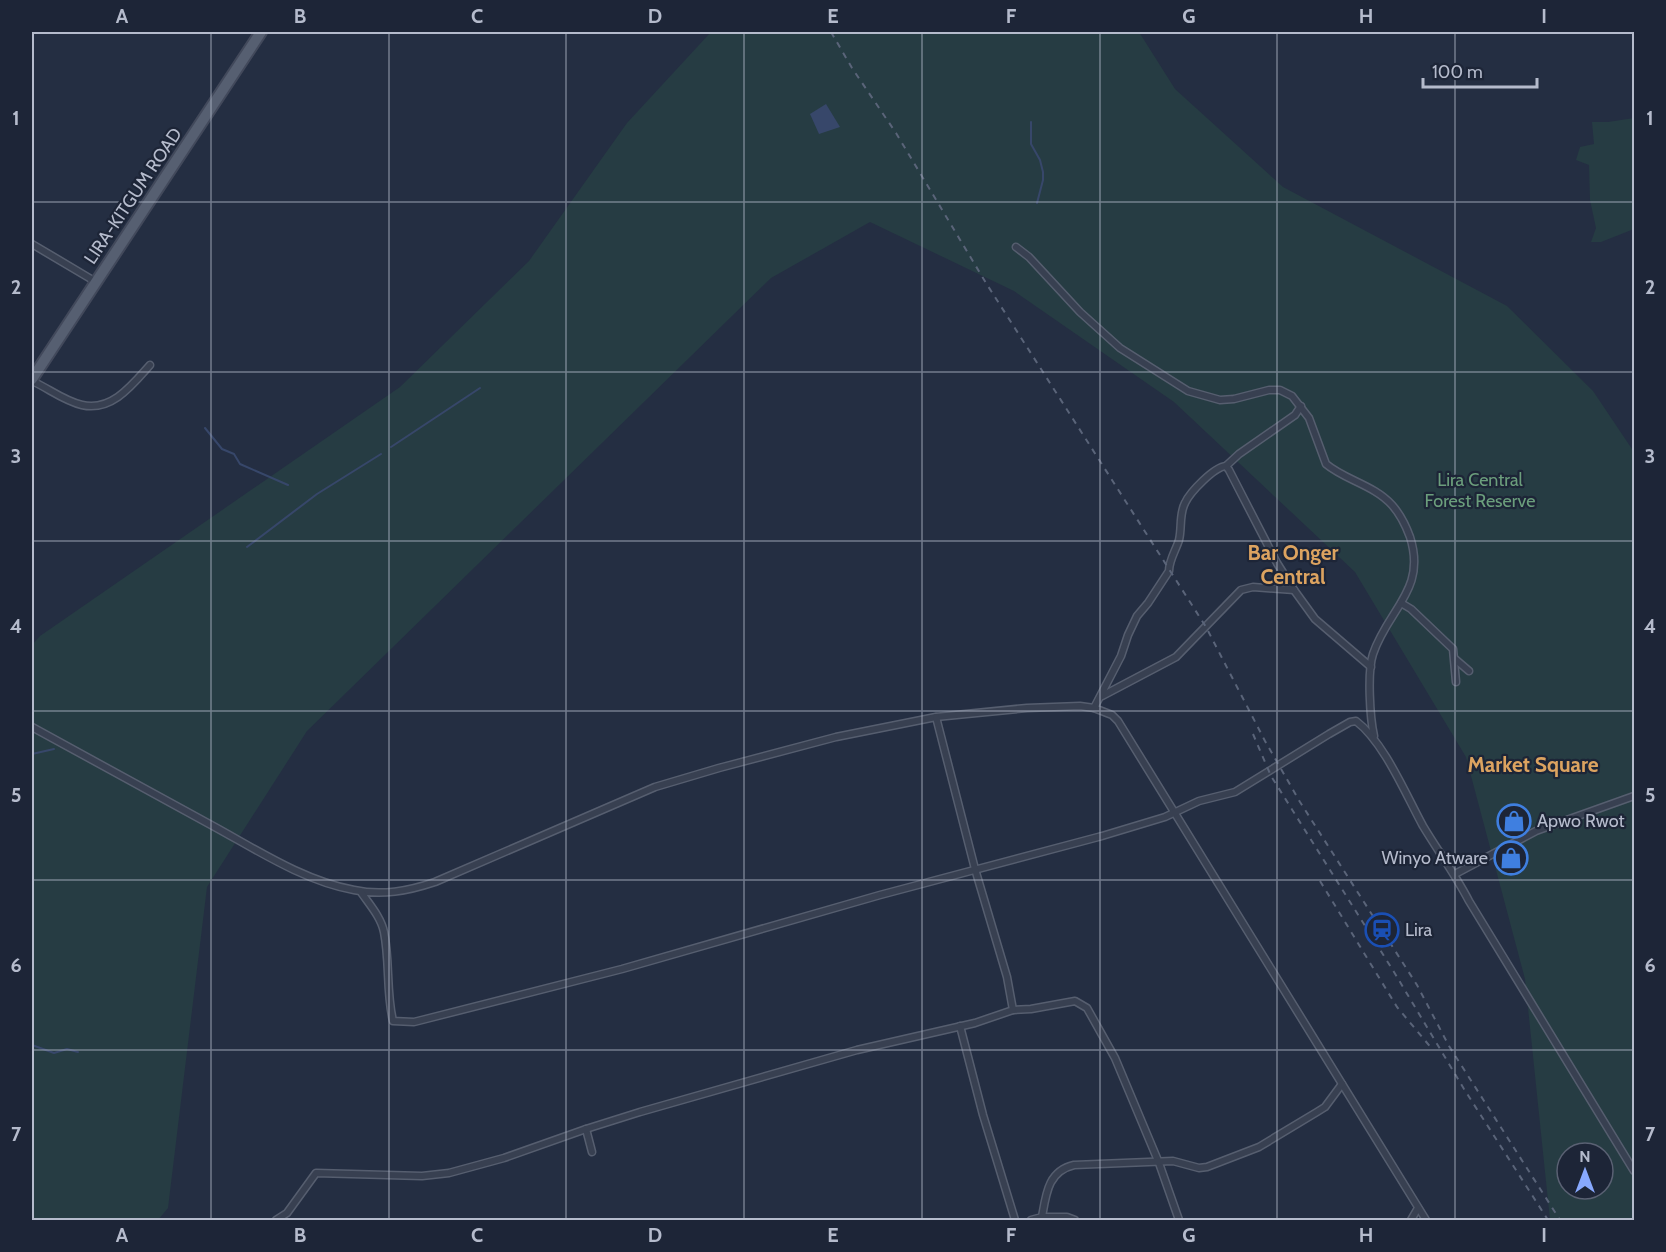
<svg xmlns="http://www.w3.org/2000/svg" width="1666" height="1252" font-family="Cabin,sans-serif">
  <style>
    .green { fill: #263c43; fill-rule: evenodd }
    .water { fill: #37476a }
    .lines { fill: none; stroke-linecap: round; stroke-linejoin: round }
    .stream { stroke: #37476a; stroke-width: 2 }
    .street-casing { stroke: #565e6f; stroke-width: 9 }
    .primary-casing { stroke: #42495b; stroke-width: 14 }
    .street { stroke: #384051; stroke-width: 6 }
    .primary { stroke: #565f71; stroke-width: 10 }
    .rail { stroke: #5a6479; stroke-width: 2; stroke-dasharray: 6 6; stroke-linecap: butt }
    .grid { fill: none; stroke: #b5bbcc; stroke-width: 1.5; stroke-opacity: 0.55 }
    .labels { text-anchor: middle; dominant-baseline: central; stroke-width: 4.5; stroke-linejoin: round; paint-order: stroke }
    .street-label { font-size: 18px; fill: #b5bbcc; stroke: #1d2537 }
    .park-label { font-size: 18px; fill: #6b9e7c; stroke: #1d2537 }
    .poi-label { font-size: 18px; fill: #b5bbcc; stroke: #1d2537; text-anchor: start }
    .quarter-label { font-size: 21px; font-weight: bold; fill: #dca360; stroke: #1d2537 }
    .neatline { fill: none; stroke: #b5bbcc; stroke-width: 2 }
    .grid-label { font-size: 20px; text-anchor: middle; font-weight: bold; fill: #b5bbcc }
  </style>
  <rect width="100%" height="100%" fill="#242e42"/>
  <!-- green -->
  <g class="green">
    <path d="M711,32H1139L1175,89L1283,187L1507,306L1593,391L1634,452V1220H1550L1525,979L1466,757L1355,572L1174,402L1014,291L870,222L771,278L307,731L207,887L168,1208L158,1220H32V645L40,636L400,387L529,261L627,123ZM1567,1153H1603V1189H1567Z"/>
    <path d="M1634,118V229L1601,242H1591L1596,228L1590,200L1589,165L1576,160L1580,147L1594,144L1592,122H1608Z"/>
  </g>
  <!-- water -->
  <path class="water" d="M826,104L840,127L819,134L810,114Z"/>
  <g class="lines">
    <!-- stream -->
    <g class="stream">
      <path d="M1031,122V144L1040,160L1043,172V180L1037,203"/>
      <path d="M205,428L222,449L234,454L240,464L288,485"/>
      <path d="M391,447L480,388"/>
      <path d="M247,547L317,494L381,454"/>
      <path d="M32,754L54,749"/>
      <path d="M32,1045L54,1053L67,1049L78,1052"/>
    </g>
    <!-- street casing -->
    <g class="street-casing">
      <g id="street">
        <path d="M32,244L96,282"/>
        <path d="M1016,247L1029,257L1080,312L1120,348L1188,391L1220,400L1234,399L1269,390H1280L1292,396L1309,418L1326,464C1345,480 1374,485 1392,505C1400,514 1406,526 1410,537C1427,590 1388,609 1373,654C1367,672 1370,718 1374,736"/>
        <path d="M32,381C48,388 64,401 82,405C112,412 133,384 150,365"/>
        <path d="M1226,466L1239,454L1295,415L1301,406"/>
        <path d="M1401,603L1411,609L1453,649L1456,682"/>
        <path d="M1455,659L1469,671"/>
        <path d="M1102,696L1176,657L1241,590L1253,587L1294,590"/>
        <path d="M1094,708L1121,656L1128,635L1137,616L1148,603L1169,571C1169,560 1176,550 1179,540C1182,528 1179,514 1185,503C1190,492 1214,467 1226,466L1229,470L1277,563L1294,590L1315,619L1371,667"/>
        <path d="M32,727C92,760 152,793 213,826C257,850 304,881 354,890C382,896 408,891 435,882L655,787L719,768L836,737L936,717L1027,708L1080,706L1094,708L1112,715L1118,721L1426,1220"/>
        <path d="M1455,874L1536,831L1634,796"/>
        <path d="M361,892C369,904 381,917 384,932C390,962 386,992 393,1021L414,1022L622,969L880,895L1102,836L1165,817L1199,801L1235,792L1329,734L1350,722L1356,721C1384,742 1406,795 1423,826C1438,851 1455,874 1469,901L1634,1171"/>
        <path d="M1013,1010L1031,1009L1075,1001L1087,1008L1115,1058L1159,1163L1179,1220"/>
        <path d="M960,1026L983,1115L1015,1220"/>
        <path d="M586,1129L592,1152"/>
        <path d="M1042,1217H1067L1075,1220"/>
        <path d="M276,1220L287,1213L316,1173L422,1176L449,1173L504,1158L586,1129L640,1112L857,1050L975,1023L1013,1010L1007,977L975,869L936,717"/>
        <path d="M1031,1220L1042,1217C1046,1194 1048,1171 1074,1165L1173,1161L1199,1168L1207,1167L1259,1147L1317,1112L1325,1107L1342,1084"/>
        <path d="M1411,1220L1418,1208"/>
      </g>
    </g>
    <!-- primary casing -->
    <g class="primary-casing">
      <path id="primary" d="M32,379L261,32"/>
    </g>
    <!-- street -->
    <use href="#street" class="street"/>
    <!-- primary -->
    <use href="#primary" class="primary"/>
    <!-- rail -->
    <g class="rail">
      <path d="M831,32L852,68L896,133L986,283L1206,627L1265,741L1300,802L1417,985L1449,1046L1560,1220"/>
      <path d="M1253,734L1271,776L1394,972L1464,1089L1548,1220"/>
      <path d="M1320,881L1397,1007L1433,1050"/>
    </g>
  </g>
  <!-- grid -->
  <path class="grid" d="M211,32V1220M389,32V1220M566,32V1220M744,32V1220M922,32V1220M1100,32V1220M1277,32V1220M1455,32V1220M32,202H1634M32,372H1634M32,541H1634M32,711H1634M32,880H1634M32,1050H1634"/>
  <!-- icons -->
  <defs>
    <g id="shop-ring" transform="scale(1.725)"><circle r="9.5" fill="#1d2537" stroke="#3f7fe0" stroke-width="1.5"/><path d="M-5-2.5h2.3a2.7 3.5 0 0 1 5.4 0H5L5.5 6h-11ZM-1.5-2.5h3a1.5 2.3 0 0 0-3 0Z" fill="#3f7fe0"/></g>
    <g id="station-ring" transform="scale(1.725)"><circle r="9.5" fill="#1d2537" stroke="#1a4fb4" stroke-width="1.5"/><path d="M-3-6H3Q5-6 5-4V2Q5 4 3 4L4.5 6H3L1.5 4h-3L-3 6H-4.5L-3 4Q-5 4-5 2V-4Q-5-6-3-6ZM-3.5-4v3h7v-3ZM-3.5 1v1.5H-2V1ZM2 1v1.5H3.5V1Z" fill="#1a4fb4"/></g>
  </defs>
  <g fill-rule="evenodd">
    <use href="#shop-ring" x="1514" y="821"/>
    <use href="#shop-ring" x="1511" y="858"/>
    <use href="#station-ring" x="1382" y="930"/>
  </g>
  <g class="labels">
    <!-- street labels -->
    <g class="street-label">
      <text transform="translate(133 196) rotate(-56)">LIRA-KITGUM ROAD</text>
    </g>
    <!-- park labels -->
    <g class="park-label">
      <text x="1480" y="480">Lira Central<tspan x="1480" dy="21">Forest Reserve</tspan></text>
    </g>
    <!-- poi labels -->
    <g class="poi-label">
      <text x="1537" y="821">Apwo Rwot</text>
      <text x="1488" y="858" text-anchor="end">Winyo Atware</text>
      <text x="1405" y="930">Lira</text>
    </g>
    <!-- quarter labels -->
    <g class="quarter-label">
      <text x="1293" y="552">Bar Onger<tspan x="1293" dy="24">Central</tspan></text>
      <text x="1533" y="764">Market Square</text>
    </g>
  </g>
  <!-- border -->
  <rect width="1666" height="1252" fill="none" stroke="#1d2537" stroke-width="66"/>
  <!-- north arrow -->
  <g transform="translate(1585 1171)"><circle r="28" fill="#1d2537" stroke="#5a6173" stroke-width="1.5"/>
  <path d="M0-4.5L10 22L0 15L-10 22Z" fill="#88a9fe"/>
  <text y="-9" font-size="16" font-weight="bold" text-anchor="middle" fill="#b5bbcc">N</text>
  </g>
  <!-- scale -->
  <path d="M1423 78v9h114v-9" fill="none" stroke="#b5bbcc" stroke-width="3"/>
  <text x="1432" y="78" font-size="18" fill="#b5bbcc" stroke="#1d2537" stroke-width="4.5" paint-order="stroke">100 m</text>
  <rect x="33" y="33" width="1600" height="1186" class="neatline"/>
  <g class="grid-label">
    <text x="122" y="23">A</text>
    <text x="300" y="23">B</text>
    <text x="477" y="23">C</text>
    <text x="655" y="23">D</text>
    <text x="833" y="23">E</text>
    <text x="1011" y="23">F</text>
    <text x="1189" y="23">G</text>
    <text x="1366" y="23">H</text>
    <text x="1544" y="23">I</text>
    <text x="16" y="125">1</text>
    <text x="1650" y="125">1</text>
    <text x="16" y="294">2</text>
    <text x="1650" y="294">2</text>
    <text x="16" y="463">3</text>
    <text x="1650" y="463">3</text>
    <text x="16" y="633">4</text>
    <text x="1650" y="633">4</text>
    <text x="16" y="802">5</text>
    <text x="1650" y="802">5</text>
    <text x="16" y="972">6</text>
    <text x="1650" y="972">6</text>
    <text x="16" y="1141">7</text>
    <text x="1650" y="1141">7</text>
    <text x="122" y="1242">A</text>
    <text x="300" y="1242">B</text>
    <text x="477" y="1242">C</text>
    <text x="655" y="1242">D</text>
    <text x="833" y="1242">E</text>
    <text x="1011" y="1242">F</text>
    <text x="1189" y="1242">G</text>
    <text x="1366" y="1242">H</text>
    <text x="1544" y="1242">I</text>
  </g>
</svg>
